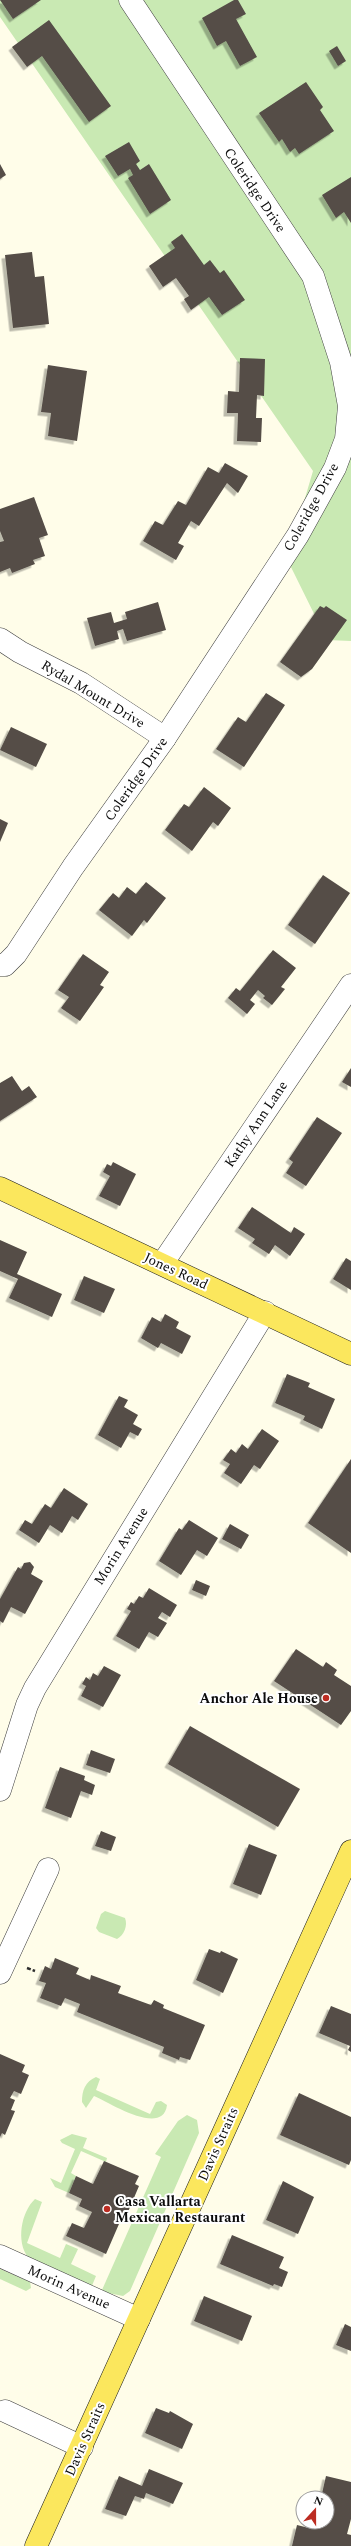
<svg xmlns="http://www.w3.org/2000/svg" width="351" height="2546" font-family="Spectral,serif">
  <style>
    .green { fill: #c9e9b3 }
    .building { fill: #544d47; filter: url(#shadow) }
    .lines { fill: none; stroke-linecap: round; stroke-linejoin: round }
    .minor-casing { stroke: #3e3e3e; stroke-width: 23 }
    .major-casing { stroke: #1c1c1c; stroke-width: 23 }
    .path { stroke: #2d2d2d; stroke-width: 2.5; stroke-dasharray: 4 2; stroke-linecap: butt }
    .minor { stroke: #fff; stroke-width: 22 }
    .major { stroke: #fbe75d; stroke-width: 22 }
    .poi-dot { fill: #bc2c22; stroke: #fff; stroke-width: 1.5 }
    .labels { text-anchor: middle; dominant-baseline: central; stroke-width: 4; stroke-linejoin: round; paint-order: stroke }
    .street-label { font-size: 14px; fill: #0b0b0b; stroke: #fff }
    .poi-label { font-size: 14px; font-weight: bold; fill: #0b0b0b; stroke: #fff; text-anchor: end }
  </style>
  <defs>
    <filter id="shadow"><feDropShadow dx="-3.5" dy="3.5" stdDeviation="0" flood-color="#0004"/></filter>
  </defs>
  <rect width="100%" height="100%" fill="#fffde9"/>
  <!-- green -->
  <g class="green">
    <path d="M0,0H351V641L327,640L287,559L313,471L0,17Z"/>
    <path d="M105,1911L125,1918C128,1926 124,1935 117,1939L99,1932L96,1928L101,1914Z"/>
    <path d="M96,2077L100,2079L96,2090L150,2114L156,2102L161,2101L167,2105C163,2137 110,2103 94,2096L86,2108L82,2102C82,2090 85,2082 96,2077Z"/>
    <path d="M187,2115L197,2120L199,2133L130,2291L123,2296L103,2292L102,2290L161,2157L155,2154L178,2121Z"/>
    <path d="M72,2134L87,2138L83,2148L107,2158L106,2162L81,2151L71,2173L76,2176L69,2193L55,2187L50,2178L61,2183L75,2149L62,2143L60,2140Z"/>
    <path d="M35,2199L42,2202L27,2243L60,2258L66,2244L78,2249L71,2264L96,2276L91,2288L28,2257C16,2242 21,2212 35,2199Z"/>
    <path d="M0,2269L30,2282L31,2288L26,2291L0,2279Z"/>
  </g>
  <!-- building -->
  <g class="building">
    <path d="M0,0H41L13,19Z"/>
    <path d="M234,0H238L246,14L236,19L257,57L240,66L226,41L217,46L202,18Z"/>
    <path d="M49,20L111,106L89,122L42,56L27,67L12,47Z"/>
    <path d="M337,46L346,61L338,66L329,51Z"/>
    <path d="M306,82L323,107L320,110L334,131L299,154L295,148L290,152L282,139L279,142L259,113Z"/>
    <path d="M129,142L140,161L136,164L140,170L149,164L171,200L150,214L128,178L133,175L130,169L118,176L105,156Z"/>
    <path d="M0,164L6,175L0,179Z"/>
    <path d="M351,177V223L344,212L336,218L322,195Z"/>
    <path d="M182,234L204,265L210,260L220,273L224,270L245,300L222,315L209,297L191,310L184,299L189,296L176,278L163,287L149,266L175,248L171,242Z"/>
    <path d="M32,252L35,277L44,276L49,324L13,328L5,255Z"/>
    <path d="M240,358L265,359L264,396L257,395L256,418H262L261,442L237,441L238,413H227L228,391L239,392Z"/>
    <path d="M48,365L87,371L77,441L48,436L51,413L41,412Z"/>
    <path d="M225,463L248,476L238,493L227,483L199,526L191,521L178,543L184,546L176,560L143,541L155,521L163,525L178,501L186,505L208,467L219,473Z"/>
    <path d="M34,497L48,535L39,538L45,556L33,560L35,564L12,573L10,568L0,572V542L4,541L0,531V509Z"/>
    <path d="M158,602L166,630L127,641L123,629L117,631L119,639L95,646L87,618L111,612L114,623L127,619L125,612Z"/>
    <path d="M320,606L324,608L326,606L347,620L312,669L301,677L280,662Z"/>
    <path d="M266,693L285,705L244,767L216,749L238,717L246,722Z"/>
    <path d="M11,727L47,744L36,767L0,750Z"/>
    <path d="M204,787L231,808L218,826L213,822L192,851L165,830L184,804L189,807Z"/>
    <path d="M0,819L8,823L0,842Z"/>
    <path d="M323,875L350,893L315,944L288,925Z"/>
    <path d="M146,882L166,898L147,923L144,920L132,936L99,910L113,893L119,898L127,887L136,894Z"/>
    <path d="M273,950L296,968L281,987L285,989L272,1005L263,998L265,996L258,990L250,1000L255,1004L247,1014L228,998L236,988L240,991Z"/>
    <path d="M83,954L109,972L100,985L104,987L80,1021L61,1008L69,997L58,990Z"/>
    <path d="M351,1068V1087L342,1082Z"/>
    <path d="M12,1076L22,1091L29,1086L37,1097L0,1121V1083Z"/>
    <path d="M317,1117L342,1133L306,1186L286,1173L293,1162L289,1159Z"/>
    <path d="M113,1162L136,1174L120,1206L99,1196L110,1176L103,1172L107,1164L111,1166Z"/>
    <path d="M252,1207L291,1233L294,1227L305,1234L290,1256L275,1245L269,1254L252,1243L255,1239L238,1228Z"/>
    <path d="M0,1240L27,1252L17,1274L62,1294L52,1317L9,1298L18,1279L0,1271Z"/>
    <path d="M346,1258L351,1261V1290L333,1279Z"/>
    <path d="M84,1276L115,1289L104,1313L74,1300Z"/>
    <path d="M165,1314L179,1322L176,1328L191,1336L182,1354L161,1343L158,1348L141,1338L152,1317L161,1322Z"/>
    <path d="M287,1374L310,1383L308,1387L335,1399L322,1429L303,1420L305,1416L275,1403Z"/>
    <path d="M119,1396L128,1400L124,1407L138,1415L133,1424L142,1429L138,1436L130,1432L121,1448L98,1435Z"/>
    <path d="M262,1429L279,1441L260,1469L254,1465L241,1484L224,1473L230,1464L223,1460L231,1449L236,1453L242,1444L248,1449Z"/>
    <path d="M351,1459V1553L308,1523Z"/>
    <path d="M64,1488L88,1504L78,1520L72,1516L62,1533L50,1525L39,1543L19,1530L25,1520L32,1524L45,1504L51,1508Z"/>
    <path d="M189,1520L218,1538L207,1556L197,1550L181,1575L159,1561L179,1528L182,1530Z"/>
    <path d="M230,1524L249,1535L241,1549L222,1539Z"/>
    <path d="M30,1562L34,1567L31,1574L43,1581L25,1614L11,1607L3,1623L0,1621V1599L18,1567L21,1569L24,1563Z"/>
    <path d="M196,1580L210,1586L206,1596L192,1590Z"/>
    <path d="M149,1588L177,1605L170,1617L162,1612L158,1618L167,1623L158,1637L149,1632L139,1649L116,1636L131,1611L127,1609L131,1602L134,1604L139,1596L143,1598Z"/>
    <path d="M296,1649L323,1667L326,1662L337,1670L334,1675L351,1686V1711L341,1725L274,1681Z"/>
    <path d="M104,1666L121,1675L103,1707L81,1696L86,1686L82,1684L86,1677L90,1680L93,1673L98,1676Z"/>
    <path d="M190,1726L300,1789L278,1827L168,1764Z"/>
    <path d="M91,1750L115,1759L110,1773L86,1765Z"/>
    <path d="M60,1767L85,1776L84,1780L95,1785L92,1795L81,1791L71,1818L45,1808Z"/>
    <path d="M101,1831L116,1837L111,1851L95,1846Z"/>
    <path d="M249,1844L277,1855L261,1895L233,1884Z"/>
    <path d="M209,1949L220,1953L221,1951L238,1959L223,1993L196,1980Z"/>
    <path d="M55,1958L79,1968L76,1974L90,1980L91,1975L121,1986L118,1993L151,2005L154,2000L164,2005L163,2008L205,2025L190,2060L180,2057L179,2060L162,2053L164,2047L77,2012L80,2004L65,1998L61,2006L40,1998L46,1983L39,1981L45,1966L51,1969Z"/>
    <path d="M331,2006L351,2014V2052L348,2050L350,2046L319,2033Z"/>
    <path d="M0,2054L25,2065L22,2072L29,2075L21,2094L14,2091L10,2098L15,2100L11,2110L15,2111L5,2135L2,2133L0,2137Z"/>
    <path d="M299,2093L351,2117V2160L349,2165L280,2135Z"/>
    <path d="M104,2161L139,2176L135,2184L139,2186L125,2219L122,2217L106,2254L66,2236L72,2223L84,2228L92,2212L79,2206L82,2199L69,2193L76,2176L93,2184Z"/>
    <path d="M283,2181L314,2197L298,2234L266,2220Z"/>
    <path d="M232,2235L284,2257L279,2268L288,2272L282,2287L274,2284L273,2286L220,2264Z"/>
    <path d="M204,2296L252,2316L242,2341L194,2321Z"/>
    <path d="M345,2324L351,2327V2351L336,2345Z"/>
    <path d="M156,2408L169,2413L170,2411L193,2424L182,2449L145,2433Z"/>
    <path d="M149,2469L183,2483L173,2504L146,2493L144,2499L135,2496L126,2516L105,2509L119,2476L142,2486Z"/>
    <path d="M326,2476L351,2482V2519L347,2534L351,2535V2546H292L297,2525L313,2529L315,2522H327V2498H321Z"/>
  </g>
  <g class="lines">
    <!-- minor casing -->
    <g class="minor-casing">
      <g id="minor">
        <path d="M0,639L20,652L81,683L165,738"/>
        <path d="M0,965H5L16,954L73,867L165,738L298,535L335,468L346,439L349,406L341,362L313,276L130,0"/>
        <path d="M162,1264L351,985"/>
        <path d="M0,1790L27,1705L35,1688L265,1312"/>
        <path d="M0,1973L48,1869"/>
        <path d="M0,2256L139,2319"/>
        <path d="M5,2411L82,2447"/>
      </g>
    </g>
    <!-- major casing -->
    <g class="major-casing">
      <g id="major">
        <path d="M0,1188L351,1354"/>
        <path d="M36,2546L351,1851"/>
      </g>
    </g>
    <!-- path -->
    <path class="path" d="M27,1968L35,1971"/>
    <!-- minor -->
    <use href="#minor" class="minor"/>
    <!-- major -->
    <use href="#major" class="major"/>
  </g>
  <!-- markers -->
  <g class="poi-dot">
    <circle cx="326" cy="1698" r="4"/>
    <circle cx="107" cy="2209" r="4"/>
  </g>
  <g class="labels">
    <!-- street labels -->
    <g class="street-label">
      <text transform="translate(255 190) rotate(56)">Coleridge Drive</text>
      <text transform="translate(311 507) rotate(-61)">Coleridge Drive</text>
      <text transform="translate(93 694) rotate(31)">Rydal Mount Drive</text>
      <text transform="translate(136 779) rotate(-55)">Coleridge Drive</text>
      <text transform="translate(256 1124) rotate(-56)">Kathy Ann Lane</text>
      <text transform="translate(176 1271) rotate(25)">Jones Road</text>
      <text transform="translate(121 1546) rotate(-58)">Morin Avenue</text>
      <text transform="translate(218 2144) rotate(-66)">Davis Straits</text>
      <text transform="translate(69 2287) rotate(24)">Morin Avenue</text>
      <text transform="translate(85 2439) rotate(-66)">Davis Straits</text>
    </g>
    <!-- poi labels -->
    <g class="poi-label">
      <text x="318" y="1698">Anchor Ale House</text>
      <text x="115" y="2201" text-anchor="start">Casa Vallarta<tspan x="115" dy="16">Mexican Restaurant</tspan></text>
    </g>
  </g>
  <!-- north arrow -->
  <g transform="translate(315 2510) rotate(21)"><circle r="19" fill="#ffffff" stroke="#9d9d9d"/>
  <path d="M0-3L7 15L0 10L-7 15Z" fill="#bc2c22"/>
  <text y="-6" font-size="11" font-weight="bold" text-anchor="middle" fill="#0b0b0b">N</text>
  </g>
</svg>
